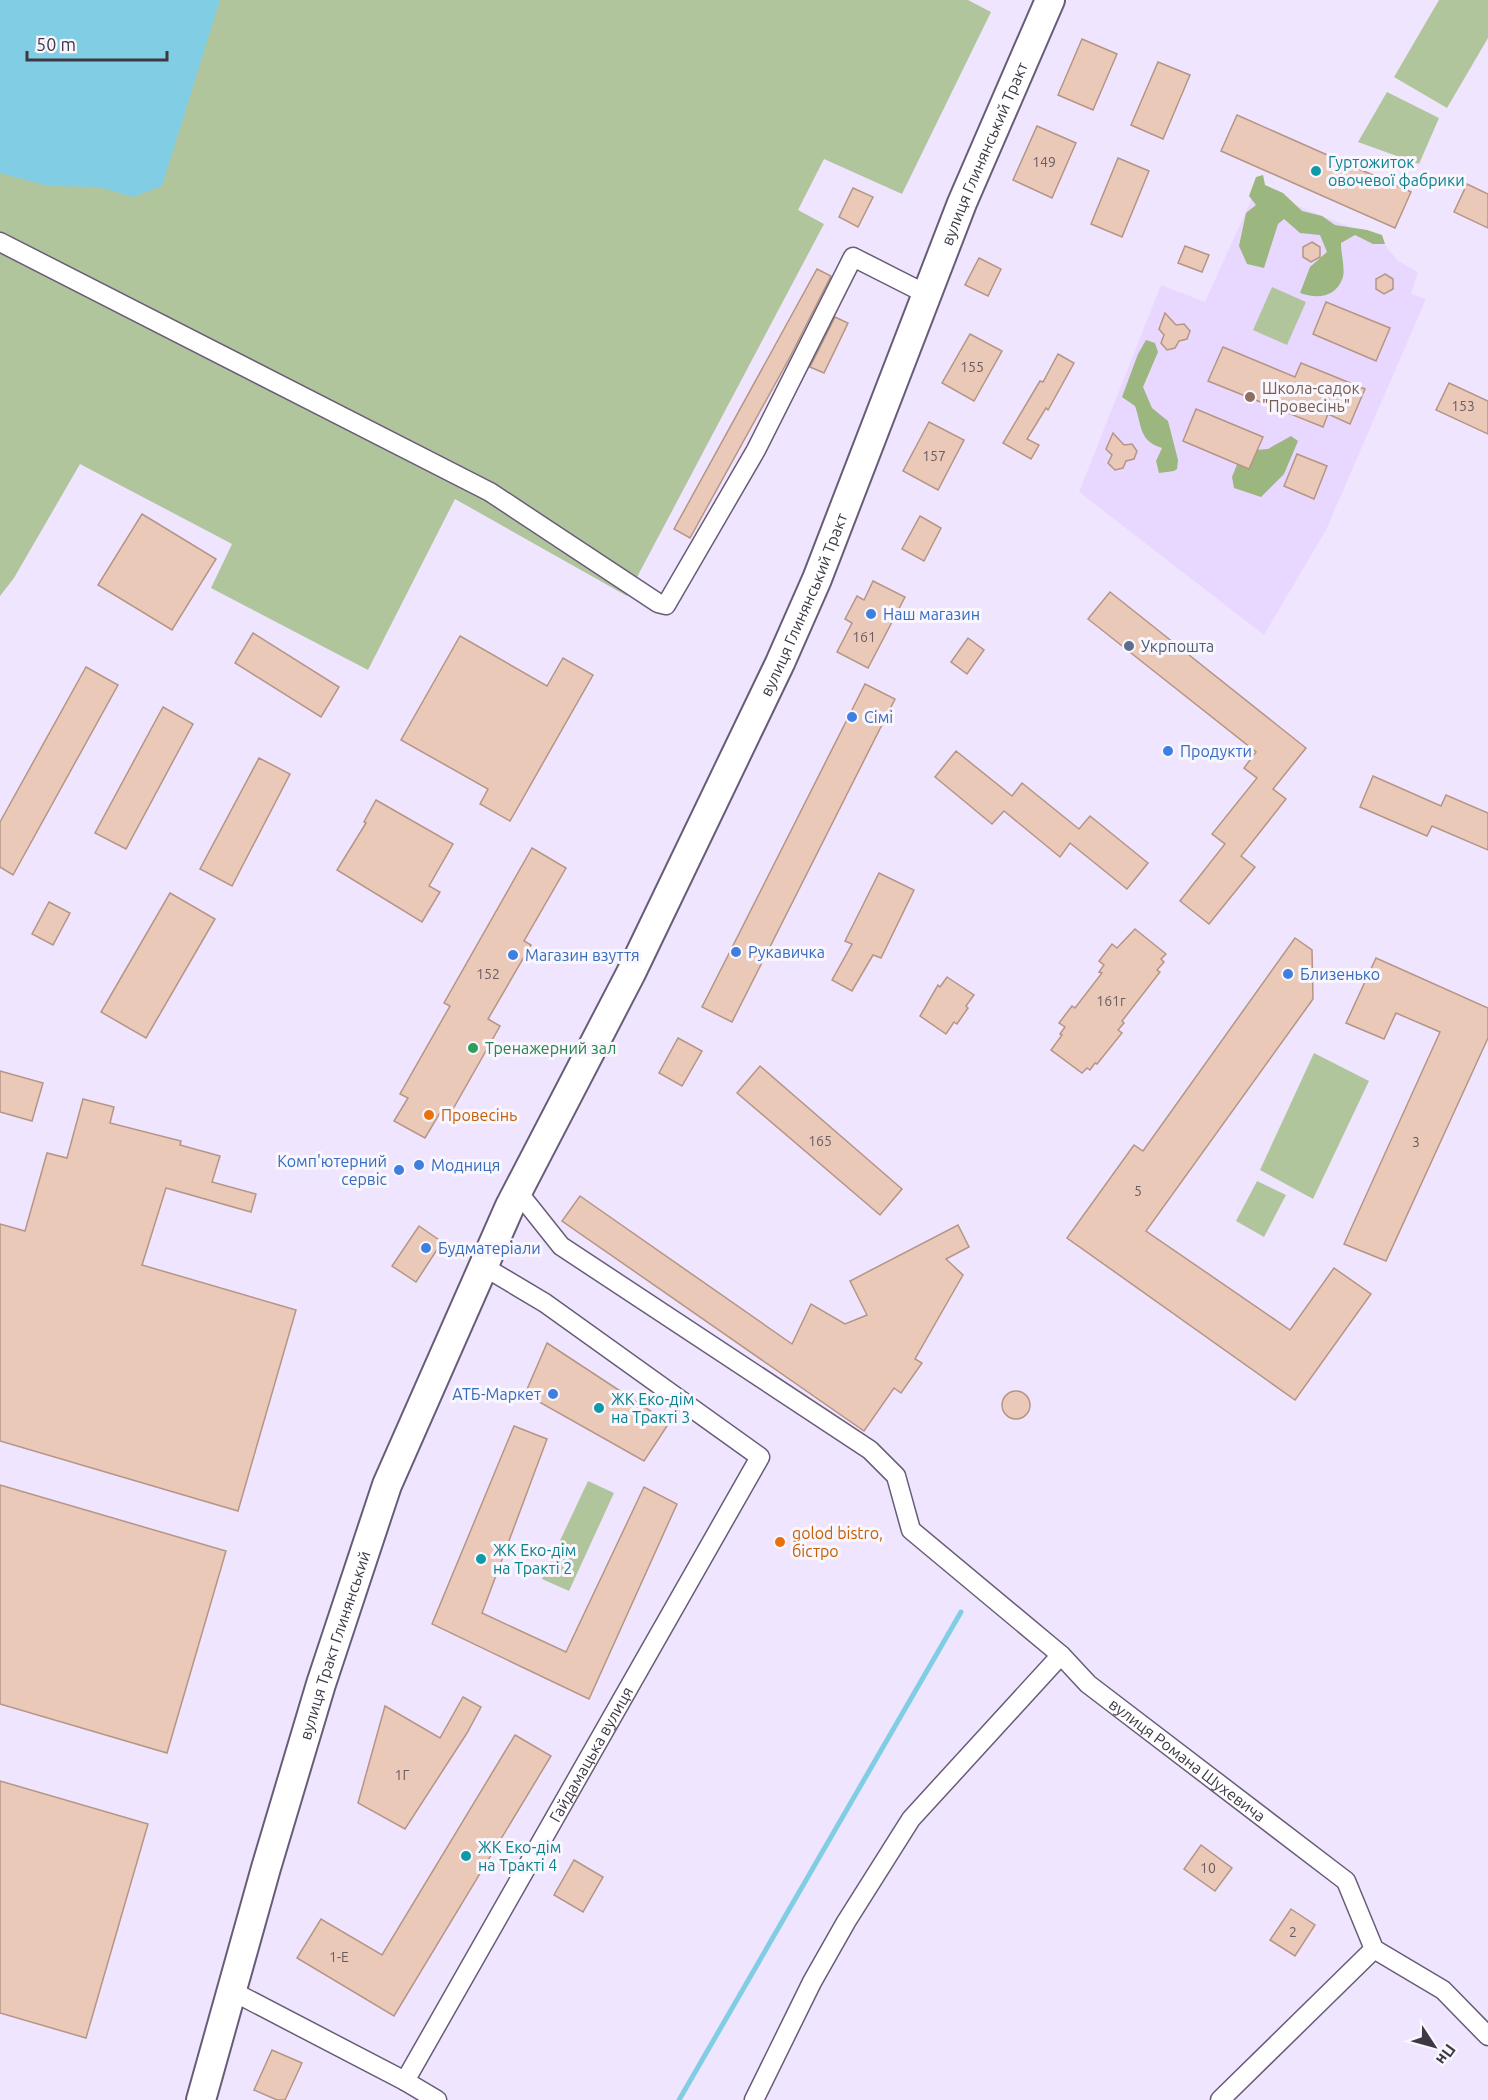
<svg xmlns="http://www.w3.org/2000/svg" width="1488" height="2100" font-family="Ubuntu,sans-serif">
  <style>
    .built { fill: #e8d8ff }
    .green { fill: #b1c59d }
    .forest { fill: #9bb67e }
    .water { fill: #81cee4 }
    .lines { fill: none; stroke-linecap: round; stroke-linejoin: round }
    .stream { stroke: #81cee4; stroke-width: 5 }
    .building { fill: #ebc9b8; stroke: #b59585; stroke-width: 1.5 }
    .minor-casing { stroke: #685c77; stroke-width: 21 }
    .primary-casing { stroke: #685c77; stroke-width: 32 }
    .minor { stroke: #fff; stroke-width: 18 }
    .primary { stroke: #fff; stroke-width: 28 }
    .culture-dot { fill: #0f9aa8; stroke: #f9f6fd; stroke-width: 2 }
    .education-dot { fill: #8d6e63; stroke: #f9f6fd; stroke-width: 2 }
    .shop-dot { fill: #3f7fe0; stroke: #f9f6fd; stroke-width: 2 }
    .service-dot { fill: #5c6f8a; stroke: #f9f6fd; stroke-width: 2 }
    .leisure-dot { fill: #2e9e5b; stroke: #f9f6fd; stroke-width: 2 }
    .food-dot { fill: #e8710a; stroke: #f9f6fd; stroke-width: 2 }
    .labels { text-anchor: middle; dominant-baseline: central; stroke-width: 6; stroke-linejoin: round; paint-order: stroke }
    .number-label { font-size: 14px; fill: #695c62 }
    .street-label { font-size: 16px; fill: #3e3845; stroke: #f9f6fd }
    .culture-label { font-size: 16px; fill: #0d838f; stroke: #f9f6fd; text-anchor: start }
    .education-label { font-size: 16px; fill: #785e54; stroke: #f9f6fd; text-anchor: start }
    .shop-label { font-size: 16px; fill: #366cbe; stroke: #f9f6fd; text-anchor: start }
    .service-label { font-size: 16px; fill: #4e5e75; stroke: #f9f6fd; text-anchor: start }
    .leisure-label { font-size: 16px; fill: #27864d; stroke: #f9f6fd; text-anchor: start }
    .food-label { font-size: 16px; fill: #c56008; stroke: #f9f6fd; text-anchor: start }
  </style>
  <rect width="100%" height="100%" fill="#f0e5ff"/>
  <!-- built -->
  <path class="built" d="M1256,189L1380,239L1398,261L1418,272L1411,294L1426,299L1326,530L1264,635L1079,492L1161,285L1205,302Z"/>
  <!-- green -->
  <g class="green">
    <path d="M0,0H968L991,12L902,194L824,159L798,210L824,224L627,596L455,499L368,670L211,588L232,544L80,464L14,578L0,596Z"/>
    <path d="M1439,0H1488V38L1447,108L1394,77Z"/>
    <path d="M1387,92L1439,118L1419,164L1358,142Z"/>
    <path d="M1272,287L1306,302L1287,345L1253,330Z"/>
    <path d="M1314,1053L1369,1081L1313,1199L1260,1170Z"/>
    <path d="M1257,1181L1286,1195L1264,1237L1236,1221Z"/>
    <path d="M588,1481L614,1493L569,1591L542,1579Z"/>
  </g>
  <!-- forest -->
  <g class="forest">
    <path d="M1263,175L1265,185L1283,193L1302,211L1322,216L1335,225L1367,230L1382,235L1385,244H1373L1355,235L1341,243C1341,253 1345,268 1343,277C1336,298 1317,299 1300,293L1310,267L1327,252L1320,235L1300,233L1284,219L1278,224L1264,268L1247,264L1239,246L1246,213L1256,205L1249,196L1256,177Z"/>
    <path d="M1146,340L1155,343L1158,352L1143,387L1152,408L1168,421L1178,460L1177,469L1174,471L1159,473L1156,461L1162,448C1139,441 1142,426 1135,406L1122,397L1138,354Z"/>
    <path d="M1291,436L1298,441L1284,474L1261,497L1234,488L1232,477L1238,462L1255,450L1268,449Z"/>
  </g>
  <!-- water -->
  <path class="water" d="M0,0H220L162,186L133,197L99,187L48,186L0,173Z"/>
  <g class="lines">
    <!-- stream -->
    <path class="stream" d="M679,2100L961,1612"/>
  </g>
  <!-- building -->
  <g class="building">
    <path d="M1082,39L1117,54L1093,110L1058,95Z"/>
    <path d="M1158,62L1190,75L1163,139L1131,125Z"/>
    <path d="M1237,115L1411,192L1395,228L1221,151Z"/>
    <path d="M1037,126L1076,143L1052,198L1013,180Z"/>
    <path d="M1118,158L1149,171L1122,237L1091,224Z"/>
    <path d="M1467,184L1488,194V228L1454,212Z"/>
    <path d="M853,188L873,197L858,227L839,217Z"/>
    <path d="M1312,242L1320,247V257L1311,262L1303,257V247Z"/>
    <path d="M1185,246L1209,255L1202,272L1178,263Z"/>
    <path d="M979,258L1001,269L988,296L965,285Z"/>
    <path d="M817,269L831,276L790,357L690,538L674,529Z"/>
    <path d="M1385,274L1393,279V289L1384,294L1376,289V279Z"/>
    <path d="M1326,302L1390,328L1376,361L1313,334Z"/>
    <path d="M1165,313L1176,325L1184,324L1190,331L1187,339L1179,341L1175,348L1167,350L1161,343L1164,335L1159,329Z"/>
    <path d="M835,317L848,323L824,373L810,367Z"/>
    <path d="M970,334L1002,351L974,401L942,383Z"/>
    <path d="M1223,347L1295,377L1301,363L1365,389L1350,424L1328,414L1323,427L1208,381Z"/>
    <path d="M1058,354L1074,363L1048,410L1046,408L1027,439L1039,445L1031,459L1003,443L1040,381L1043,382Z"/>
    <path d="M1449,383L1488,401V434L1436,410Z"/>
    <path d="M1196,409L1263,437L1249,469L1183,441Z"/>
    <path d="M929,422L964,440L938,490L903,471Z"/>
    <path d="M1113,433L1124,445L1132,444L1137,451L1134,459L1126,461L1123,468L1115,470L1108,463L1112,455L1106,449Z"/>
    <path d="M1297,454L1327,466L1314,499L1284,486Z"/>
    <path d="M142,514L216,559L172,630L98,585Z"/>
    <path d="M920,516L941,528L924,561L902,549Z"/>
    <path d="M873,581L905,597L868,668L837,652L852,623L845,619L857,596L864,600Z"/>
    <path d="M1110,592L1306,748L1273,789L1286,799L1241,856L1255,867L1209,924L1180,901L1225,844L1212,834L1257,778L1244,768L1256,752L1088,619Z"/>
    <path d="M253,633L339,687L321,717L235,663Z"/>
    <path d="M460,636L547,686L563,658L593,675L510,821L480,804L488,789L401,740Z"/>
    <path d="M968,638L984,650L967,674L951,662Z"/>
    <path d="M86,667L118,685L13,875L0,867V822Z"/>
    <path d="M865,684L895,699L732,1022L702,1007Z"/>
    <path d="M163,707L193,724L126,849L95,833Z"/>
    <path d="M956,751L1012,796L1022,783L1079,829L1090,816L1148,863L1127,889L1070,843L1060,857L1004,811L992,824L935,777Z"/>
    <path d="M259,758L290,774L232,886L200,869Z"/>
    <path d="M1373,776L1441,806L1446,795L1488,813V850L1432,826L1427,836L1360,807Z"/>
    <path d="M376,800L453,844L429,886L440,892L422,922L337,870L366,823L364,822Z"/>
    <path d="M532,848L566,868L524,941L531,945L488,1019L500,1026L449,1116L441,1111L425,1138L394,1121L408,1098L400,1094L450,1006L444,1003Z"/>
    <path d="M879,873L914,890L881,958L873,955L852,991L832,980L852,944L845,941Z"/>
    <path d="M170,893L215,919L146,1038L101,1012Z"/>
    <path d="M49,902L70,913L53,945L32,934Z"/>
    <path d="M1135,929L1166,954L1161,959L1164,962L1157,970L1160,972L1122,1021L1124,1023L1118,1030L1122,1033L1097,1064L1095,1063L1090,1070L1087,1068L1082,1073L1051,1050L1062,1035L1060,1034L1065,1027L1059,1023L1072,1006L1075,1008L1102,973L1099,972L1104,965L1099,961L1112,944L1117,948Z"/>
    <path d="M1295,938L1312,950L1313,999L1146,1231L1290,1330L1334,1268L1371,1294L1295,1400L1067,1238L1134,1145L1143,1151Z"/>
    <path d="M1376,958L1488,1008V1038L1386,1261L1344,1244L1440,1032L1396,1013L1384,1039L1346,1023Z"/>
    <path d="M947,977L974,995L966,1006L968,1008L957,1024L954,1022L946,1034L920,1016L938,985L940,987Z"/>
    <path d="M678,1038L702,1051L682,1086L659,1073Z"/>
    <path d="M760,1066L902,1189L880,1215L737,1093Z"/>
    <path d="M0,1071L43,1083L32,1121L0,1112Z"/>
    <path d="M83,1099L114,1107L110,1123L181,1141L180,1145L220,1156L212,1182L256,1194L251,1212L166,1188L142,1265L296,1310L238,1511L0,1441V1224L25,1231L47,1153L67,1158Z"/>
    <path d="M580,1196L792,1344L811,1304L845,1324L867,1315L850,1281L958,1225L969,1247L946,1259L963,1275L915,1359L922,1363L901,1393L894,1388L864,1431L562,1221Z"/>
    <path d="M419,1226L442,1242L416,1282L392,1266Z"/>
    <path d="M547,1343L669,1423L644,1461L525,1394Z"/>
    <circle cx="1016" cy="1405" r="14"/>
    <path d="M514,1426L547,1439L482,1613L566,1652L644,1487L677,1504L589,1699L432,1624Z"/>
    <path d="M0,1485L226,1551L167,1753L0,1704Z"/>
    <path d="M463,1697L481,1707L467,1733L405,1829L358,1803L385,1706L440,1738Z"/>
    <path d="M515,1735L551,1756L394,2016L297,1958L321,1919L382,1955Z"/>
    <path d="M0,1781L148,1824L86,2038L0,2013Z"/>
    <path d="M1201,1845L1232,1868L1215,1891L1184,1869Z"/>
    <path d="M574,1860L603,1877L583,1912L554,1895Z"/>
    <path d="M1291,1909L1315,1925L1295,1956L1270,1940Z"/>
    <path d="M272,2050L302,2063L285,2100H277L254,2090Z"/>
  </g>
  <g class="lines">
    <!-- minor casing -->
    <g class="minor-casing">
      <g id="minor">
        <path d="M0,242L490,492L658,603L666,605L756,450L853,257L928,295"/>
        <path id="s1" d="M518,1192L561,1246L870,1450L896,1476L911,1530L1061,1655L1088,1684L1346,1881L1374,1949L1443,1990L1488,2036"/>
        <path d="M232,1991L405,2081L437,2100"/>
        <path id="s2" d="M405,2081L760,1457L545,1303L483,1266"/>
        <path d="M754,2100L812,1982L846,1922L911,1819L1061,1655"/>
        <path d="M1220,2100L1374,1949"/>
      </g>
    </g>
    <!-- primary casing -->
    <g class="primary-casing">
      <g id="primary">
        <path id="s3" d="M201,2100L266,1868L321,1684L387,1485L510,1206L631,973L780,663L817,579L962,203L1050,0"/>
      </g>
    </g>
    <!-- minor -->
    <use href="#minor" class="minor"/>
    <!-- primary -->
    <use href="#primary" class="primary"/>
  </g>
  <!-- markers -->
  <g class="culture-dot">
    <circle cx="1316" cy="171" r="6"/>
    <circle cx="599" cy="1408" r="6"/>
    <circle cx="481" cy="1559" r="6"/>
    <circle cx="466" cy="1856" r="6"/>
  </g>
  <circle class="education-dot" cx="1250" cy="397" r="6"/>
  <g class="shop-dot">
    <circle cx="871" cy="614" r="6"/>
    <circle cx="852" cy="717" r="6"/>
    <circle cx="1168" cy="751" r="6"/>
    <circle cx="736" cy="952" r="6"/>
    <circle cx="513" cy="955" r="6"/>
    <circle cx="1288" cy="974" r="6"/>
    <circle cx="419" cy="1165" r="6"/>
    <circle cx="399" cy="1170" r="6"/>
    <circle cx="426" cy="1248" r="6"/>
    <circle cx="553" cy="1394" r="6"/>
  </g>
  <circle class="service-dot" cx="1129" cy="646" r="6"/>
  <circle class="leisure-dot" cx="473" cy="1048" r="6"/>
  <g class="food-dot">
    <circle cx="429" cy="1115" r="6"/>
    <circle cx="780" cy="1542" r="6"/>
  </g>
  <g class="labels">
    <!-- number labels -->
    <g class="number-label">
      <text x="1044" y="162">149</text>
      <text x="972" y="367">155</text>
      <text x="1463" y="406">153</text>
      <text x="934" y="456">157</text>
      <text x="864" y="637">161</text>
      <text x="488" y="974">152</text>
      <text x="1111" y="1001">161г</text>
      <text x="820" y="1141">165</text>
      <text x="1416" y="1142">3</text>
      <text x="1138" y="1191">5</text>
      <text x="402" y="1775">1Г</text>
      <text x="1208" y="1868">10</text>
      <text x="1293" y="1932">2</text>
      <text x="339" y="1957">1-Е</text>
    </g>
    <!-- street labels -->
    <g class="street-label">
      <text stroke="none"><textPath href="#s3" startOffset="2103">вулиця Глинянський Тракт</textPath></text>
      <text stroke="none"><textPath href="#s3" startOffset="1617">вулиця Глинянський Тракт</textPath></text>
      <text stroke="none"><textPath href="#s3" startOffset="474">вулиця Тракт Глинянський</textPath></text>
      <text stroke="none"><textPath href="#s2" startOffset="376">Гайдамацька вулиця</textPath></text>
      <text stroke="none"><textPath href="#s1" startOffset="892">вулиця Романа Шухевича</textPath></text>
    </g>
    <!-- culture labels -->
    <g class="culture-label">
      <text x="1328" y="162">Гуртожиток<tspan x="1328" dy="18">овочевої фабрики</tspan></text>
      <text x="611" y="1399">ЖК Еко-дім<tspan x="611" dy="18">на Тракті 3</tspan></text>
      <text x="493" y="1550">ЖК Еко-дім<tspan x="493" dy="18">на Тракті 2</tspan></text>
      <text x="478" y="1847">ЖК Еко-дім<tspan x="478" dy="18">на Тракті 4</tspan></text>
    </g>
    <!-- education labels -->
    <g class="education-label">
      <text x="1262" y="388">Школа-садок<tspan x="1262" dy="18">"Провесінь"</tspan></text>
    </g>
    <!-- shop labels -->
    <g class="shop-label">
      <text x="883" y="614">Наш магазин</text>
      <text x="864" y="717">Сімі</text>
      <text x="1180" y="751">Продукти</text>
      <text x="748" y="952">Рукавичка</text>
      <text x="525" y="955">Магазин взуття</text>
      <text x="1300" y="974">Близенько</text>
      <text x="387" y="1161" text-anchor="end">Комп'ютерний<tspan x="387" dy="18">сервіс</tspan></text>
      <text x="431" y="1165">Модниця</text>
      <text x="438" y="1248">Будматеріали</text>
      <text x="541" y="1394" text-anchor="end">АТБ-Маркет</text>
    </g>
    <!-- service labels -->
    <g class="service-label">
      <text x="1141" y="646">Укрпошта</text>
    </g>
    <!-- leisure labels -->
    <g class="leisure-label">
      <text x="485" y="1048">Тренажерний зал</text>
    </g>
    <!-- food labels -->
    <g class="food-label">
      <text x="441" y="1115">Провесінь</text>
      <text x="792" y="1533">golod bistro,<tspan x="792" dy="18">бістро</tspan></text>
    </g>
  </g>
  <!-- north arrow -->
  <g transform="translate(1434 2046) rotate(126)" stroke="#f9f6fd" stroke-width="4.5" paint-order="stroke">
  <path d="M0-4.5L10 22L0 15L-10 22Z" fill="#3e3845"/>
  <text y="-9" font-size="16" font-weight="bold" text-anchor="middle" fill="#3e3845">Пн</text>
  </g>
  <!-- scale -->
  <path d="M27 51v9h140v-9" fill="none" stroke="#3e3845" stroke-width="3"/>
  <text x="36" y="51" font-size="18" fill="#3e3845" stroke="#f9f6fd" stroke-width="4.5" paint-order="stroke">50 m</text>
</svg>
